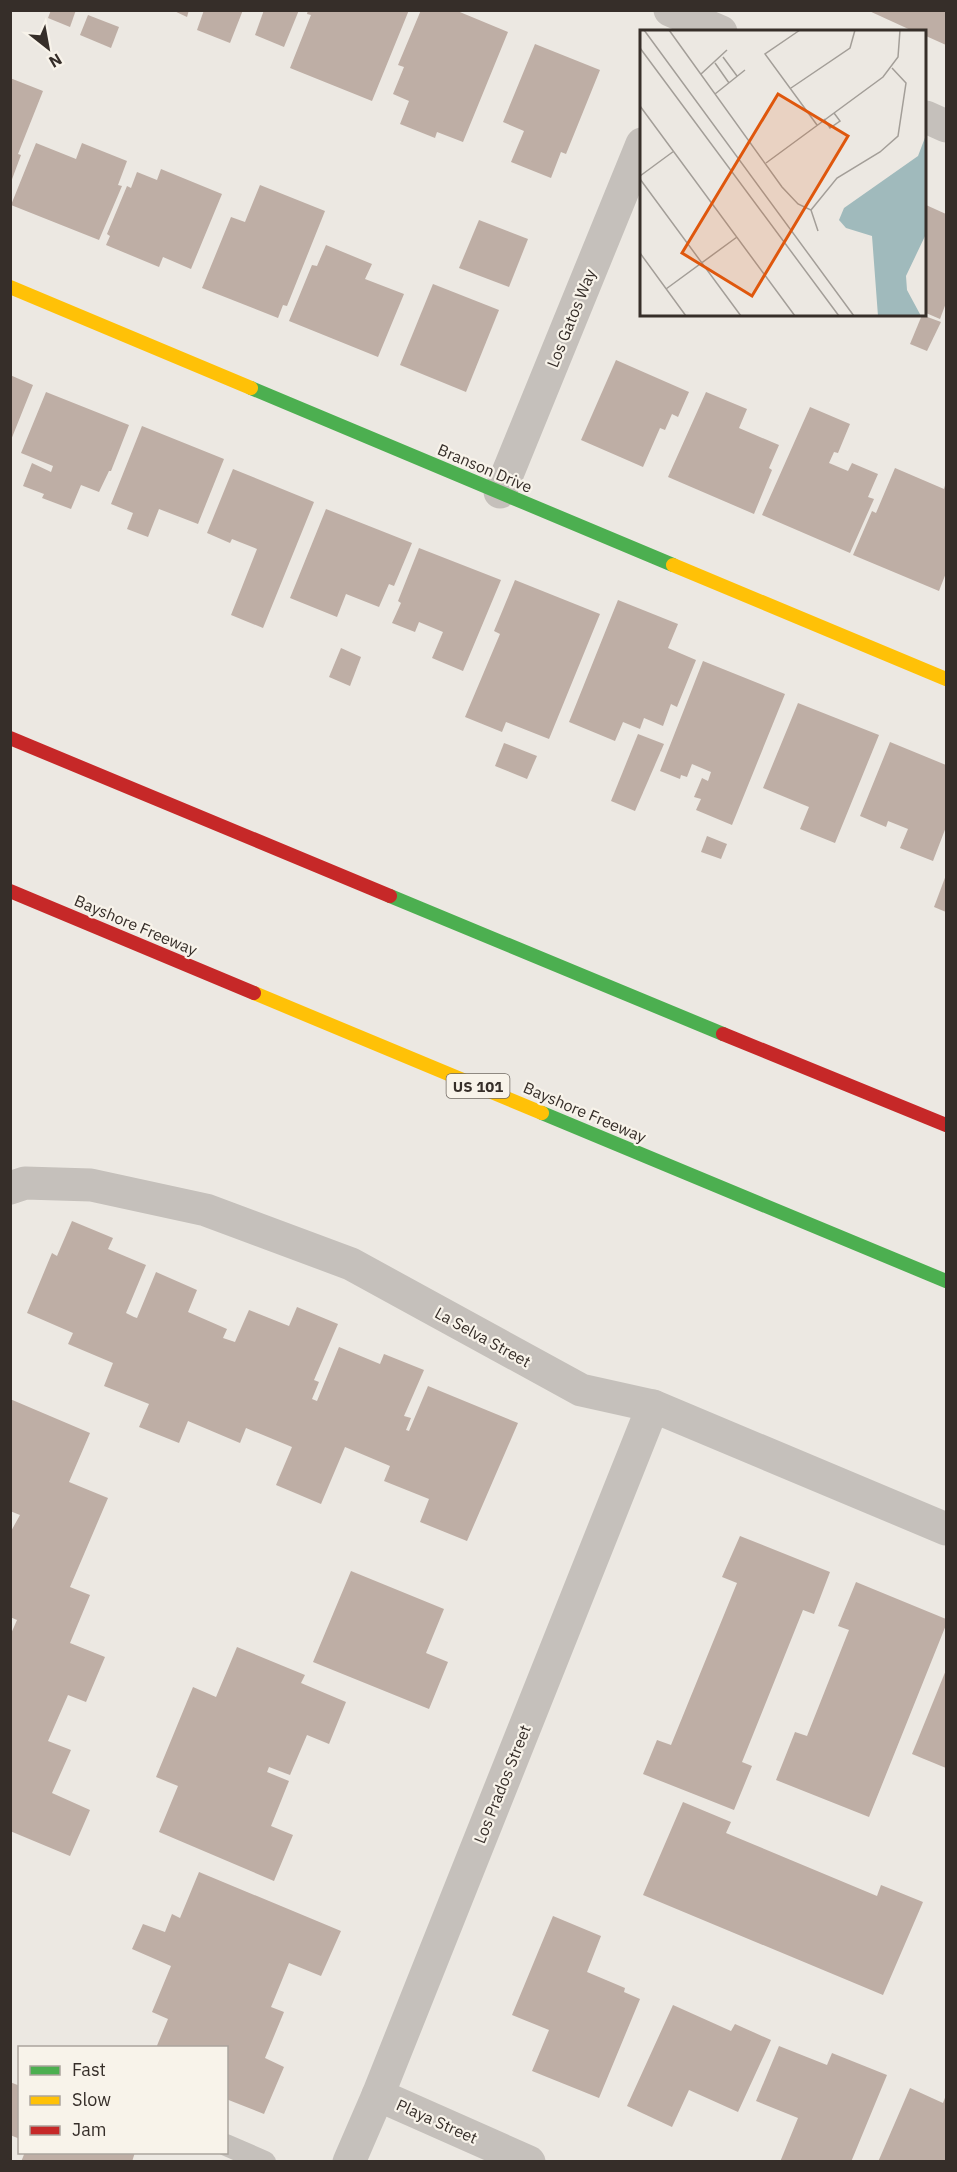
<svg xmlns="http://www.w3.org/2000/svg" width="957" height="2172" font-family="'IBM Plex Sans',sans-serif">
  <style>
    .building { fill: #beaea5 }
    .lines { fill: none; stroke-linecap: round; stroke-linejoin: round }
    .lane { stroke: #c5c0bb; stroke-width: 22 }
    .street { stroke: #c5c0bb; stroke-width: 33 }
    .fast { stroke: #4caf50; stroke-width: 14 }
    .slow { stroke: #ffc107; stroke-width: 14 }
    .jam { stroke: #c62828; stroke-width: 14 }
    .labels { text-anchor: middle; dominant-baseline: central; stroke-width: 4.5; stroke-linejoin: round; paint-order: stroke }
    .shield { fill: #f8f3ea; stroke: #706963; stroke-width: 1.5 }
    .shield-label { font-size: 15px; font-weight: bold; fill: #362e29 }
    .street-label { font-size: 16px; fill: #362e29; stroke: #f8f3ea }
    .inset-road { fill: none; stroke: #a39e98; stroke-width: 1.5 }
    .view { fill: #df570d; fill-opacity: 0.15; stroke: #df570d; stroke-width: 3 }
    .inset-edge { fill: none; stroke: #362e29; stroke-width: 3 }
  </style>
  <rect width="100%" height="100%" fill="#ece8e2"/>
  <!-- building -->
  <g class="building">
    <path d="M51,10H76L70,27L48,18Z"/>
    <path d="M172,10H189L187,17Z"/>
    <path d="M204,10H243L230,43L197,30Z"/>
    <path d="M264,10H299L284,47L255,35Z"/>
    <path d="M308,10H409L372,101L290,68L311,15L307,14Z"/>
    <path d="M421,10H455L508,32L463,142L437,132L435,138L400,124L409,101L393,94L404,67L398,65Z"/>
    <path d="M867,10H946V45L926,36V32H915Z"/>
    <path d="M88,15L119,27L111,48L80,35Z"/>
    <path d="M535,44L600,70L566,154L561,152L551,178L511,162L524,131L503,122Z"/>
    <path d="M10,78L43,91L18,154L21,155L11,182Z"/>
    <path d="M36,143L76,159L82,143L127,161L118,185L122,186L99,240L11,205Z"/>
    <path d="M161,169L222,194L191,269L163,257L159,267L106,245L110,236L107,234L127,186L131,188L137,172L157,180Z"/>
    <path d="M260,185L325,211L287,306L283,305L278,318L202,288L231,217L245,222Z"/>
    <path d="M926,205L946,214V303L940,319L926,313Z"/>
    <path d="M479,220L528,239L509,287L459,268Z"/>
    <path d="M326,245L372,264L365,279L404,294L378,357L289,321L312,265L317,266Z"/>
    <path d="M433,284L499,310L466,392L400,365Z"/>
    <path d="M922,315L941,322L927,351L910,344Z"/>
    <path d="M616,360L689,392L678,417L672,414L665,430L660,428L643,467L581,440Z"/>
    <path d="M10,375L33,385L11,440H10Z"/>
    <path d="M46,392L129,425L111,471H109L99,492L81,485L71,509L42,498L44,494L23,486L32,463L51,472L53,466L21,453Z"/>
    <path d="M706,392L747,409L739,428L779,445L769,468L772,470L754,514L668,477Z"/>
    <path d="M810,407L850,424L838,453L834,452L829,463L848,471L852,463L878,474L868,497L874,499L850,553L762,515Z"/>
    <path d="M142,426L224,459L198,524L159,509L148,537L127,529L133,513L111,504Z"/>
    <path d="M895,468L944,489L946,482V573L939,591L853,555L872,511L876,513Z"/>
    <path d="M233,469L314,502L263,628L231,615L257,549L232,539L230,543L207,533Z"/>
    <path d="M326,509L412,543L394,586L389,584L379,607L346,594L337,617L290,598Z"/>
    <path d="M419,548L501,580L463,671L432,658L443,632L419,622L415,632L392,623L401,603L398,601Z"/>
    <path d="M515,580L600,614L549,739L506,722L502,732L465,717L500,634L494,631Z"/>
    <path d="M618,600L678,624L668,648L696,660L677,707L671,704L663,726L644,718L640,729L623,722L615,741L569,722Z"/>
    <path d="M341,648L361,657L350,686L329,677Z"/>
    <path d="M703,661L785,694L732,825L696,810L701,799L694,797L702,778L708,781L711,772L692,764L687,777L681,775L680,779L660,771Z"/>
    <path d="M798,703L879,735L835,843L800,829L809,807L763,788Z"/>
    <path d="M638,734L664,744L635,811L611,801Z"/>
    <path d="M890,742L946,765V827L933,861L900,848L908,829L888,821L886,827L860,816Z"/>
    <path d="M504,743L537,756L527,779L495,766Z"/>
    <path d="M707,836L727,844L721,859L701,852Z"/>
    <path d="M946,875V912L934,907Z"/>
    <path d="M72,1221L113,1238L108,1249L146,1265L126,1313L134,1317L137,1318L156,1272L197,1290L188,1312L227,1329L223,1338L235,1342L249,1310L289,1326L297,1307L338,1324L314,1380L319,1382L312,1399L317,1401L339,1347L380,1364L384,1354L424,1370L404,1416L411,1418L406,1430L409,1431L428,1386L518,1423L467,1541L420,1522L429,1499L384,1481L390,1466L345,1447L321,1504L276,1485L292,1447L246,1428L240,1443L188,1421L179,1443L139,1427L149,1404L104,1386L113,1363L68,1344L73,1333L27,1313L52,1253L57,1256Z"/>
    <path d="M10,1399L90,1433L69,1482L108,1498L70,1587L90,1595L70,1643L105,1657L86,1702L68,1695L48,1741L71,1750L52,1793L90,1810L70,1856L10,1831V1636L17,1620L10,1617V1533L20,1515L10,1511Z"/>
    <path d="M740,1536L830,1572L814,1614L803,1610L742,1762L752,1766L734,1810L643,1774L657,1740L671,1745L737,1583L722,1577Z"/>
    <path d="M351,1571L444,1609L426,1653L448,1662L429,1709L313,1662Z"/>
    <path d="M856,1582L946,1619V1625L869,1817L776,1780L795,1732L807,1736L849,1630L838,1626Z"/>
    <path d="M237,1647L305,1675L301,1683L346,1702L329,1744L307,1735L290,1775L269,1767L267,1772L289,1781L271,1826L293,1835L274,1881L159,1832L178,1786L156,1777L193,1687L216,1697Z"/>
    <path d="M946,1670V1768L912,1754Z"/>
    <path d="M683,1802L731,1822L726,1833L877,1896L881,1885L923,1902L883,1995L643,1895Z"/>
    <path d="M199,1872L341,1931L321,1976L289,1963L271,2007L284,2012L265,2058L284,2067L264,2114L226,2099V2048H156L168,2019L152,2012L171,1966L132,1949L143,1924L165,1932L172,1914L180,1918Z"/>
    <path d="M553,1916L601,1936L587,1972L625,1988L624,1992L640,1999L599,2098L532,2071L549,2030L512,2015Z"/>
    <path d="M673,2005L731,2031L735,2024L771,2040L738,2112L689,2090L672,2127L627,2106Z"/>
    <path d="M779,2046L827,2065L832,2053L887,2075L851,2162H780L798,2118L756,2101Z"/>
    <path d="M10,2082L20,2086V2139L10,2135Z"/>
    <path d="M910,2088L943,2103L946,2095V2162H878Z"/>
    <path d="M25,2152H135L132,2162H21Z"/>
  </g>
  <g class="lines">
    <!-- lane -->
    <path class="lane" d="M226,2145L265,2162"/>
    <!-- street -->
    <g class="street">
      <path d="M670,10L721,32"/>
      <path d="M926,117L946,126"/>
      <path d="M500,492L642,144"/>
      <path d="M10,1188L25,1183L91,1185L206,1210L351,1264L581,1390L653,1406L946,1529"/>
      <path d="M378,2095L529,2162"/>
      <path d="M349,2162L378,2095L653,1406"/>
    </g>
    <!-- fast -->
    <g class="fast">
      <path d="M251,388L673,565"/>
      <path d="M390,896L723,1034"/>
      <path d="M542,1113L946,1281"/>
    </g>
    <!-- slow -->
    <g class="slow">
      <path d="M10,287L251,388"/>
      <path d="M673,565L946,679"/>
      <path d="M254,993L542,1113"/>
    </g>
    <!-- jam -->
    <g class="jam">
      <path d="M10,738L390,896"/>
      <path d="M10,891L254,993"/>
      <path d="M723,1034L946,1125"/>
    </g>
  </g>
  <g class="labels">
    <!-- shield labels -->
    <rect class="shield" x="446.5" y="1074" width="63" height="24" rx="4.5"/>
    <g class="shield-label">
      <text x="478" y="1086">US 101</text>
    </g>
    <!-- street labels -->
    <g class="street-label">
      <text transform="translate(571 318) rotate(-68)">Los Gatos Way</text>
      <text transform="translate(485 468) rotate(23)">Branson Drive</text>
      <text transform="translate(136 925) rotate(23)">Bayshore Freeway</text>
      <text transform="translate(585 1112) rotate(23)">Bayshore Freeway</text>
      <text transform="translate(483 1337) rotate(29)">La Selva Street</text>
      <text transform="translate(502 1784) rotate(-68)">Los Prados Street</text>
      <text transform="translate(437 2121) rotate(24)">Playa Street</text>
    </g>
  </g>
  <!-- overview -->
  <g transform="translate(640 30)">
    <rect width="286" height="286" fill="#ece8e2"/>
    <path d="M286,105V204L266,246L267,260L281,286H238L232,206L206,198L199,190L204,178L278,126Z" fill="#a0babc"/>
    <path class="inset-road" d="M4,0L214,286M29,0L142,157L158,174L171,180L178,201M160,0L125,24L177,95M0,18L199,286M83,27L97,46M75,33L89,53M61,44L87,20M151,58L210,18L215,0M75,64L105,40M0,76L155,286M184,89L190,98L200,91L194,83M126,133L243,47L258,27L260,0M0,146L34,121M0,149L101,286M171,180L197,148L240,122L258,106L266,53L252,38M0,223L46,286M26,259L97,207"/>
    <path class="view" d="M138,64L208,106L112,266L42,223Z"/>
    <rect width="286" height="286" class="inset-edge"/>
  </g>
  <!-- border -->
  <rect width="957" height="2172" fill="none" stroke="#362e29" stroke-width="24"/>
  <!-- legend -->
  <rect x="18" y="2046" width="210" height="108" fill="#f8f3ea" stroke="#aaa49d" stroke-width="1.5"/>
  <rect x="30" y="2066" width="30" height="9" fill="#4caf50" stroke="#aaa49d" stroke-width="1.5"/>
  <text x="72" y="2076" font-size="18" fill="#362e29">Fast</text>
  <rect x="30" y="2096" width="30" height="9" fill="#ffc107" stroke="#aaa49d" stroke-width="1.5"/>
  <text x="72" y="2106" font-size="18" fill="#362e29">Slow</text>
  <rect x="30" y="2126" width="30" height="9" fill="#c62828" stroke="#aaa49d" stroke-width="1.5"/>
  <text x="72" y="2136" font-size="18" fill="#362e29">Jam</text>
  <!-- north arrow -->
  <g transform="translate(48 48) rotate(149)" stroke="#f8f3ea" stroke-width="4.5" paint-order="stroke">
  <path d="M0-4.5L10 22L0 15L-10 22Z" fill="#362e29"/>
  <text y="-9" font-size="16" font-weight="bold" text-anchor="middle" fill="#362e29">N</text>
  </g>
</svg>
